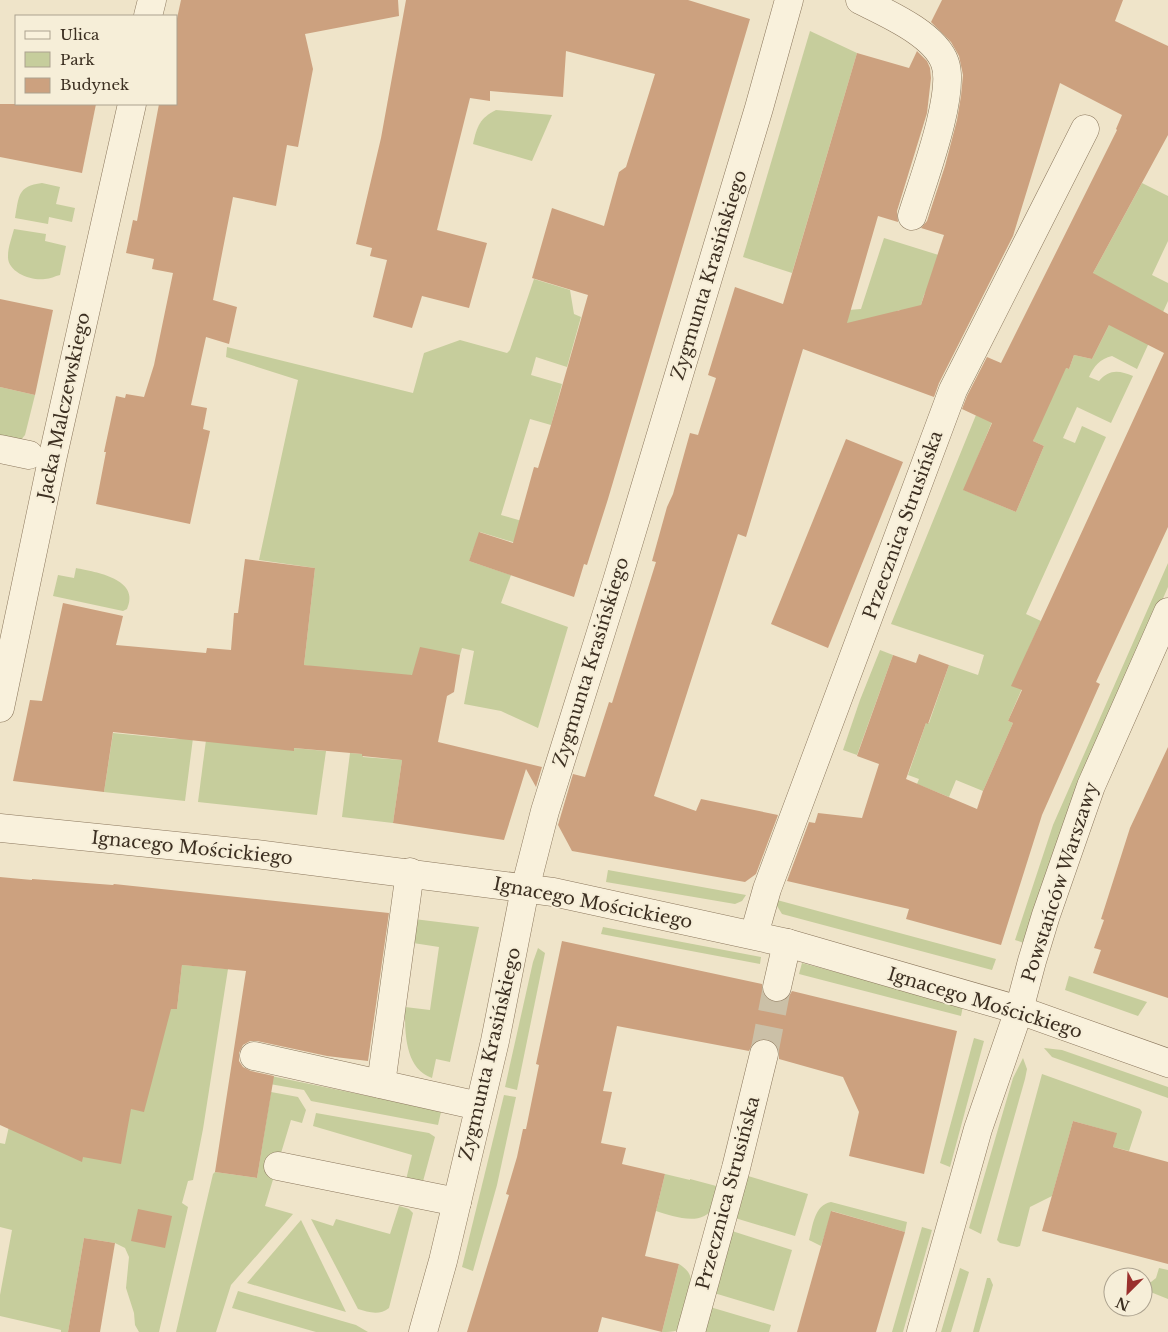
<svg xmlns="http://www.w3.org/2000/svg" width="1168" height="1332" font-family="'Libre Baskerville',serif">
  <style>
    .green { fill: #c6cd9c }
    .building { fill: #cca17f }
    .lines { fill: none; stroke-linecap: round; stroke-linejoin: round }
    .minor-tunnel { stroke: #cbc0a7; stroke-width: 28; stroke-dasharray: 28 14; stroke-linecap: butt }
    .minor-casing { stroke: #8b775d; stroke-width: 29 }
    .minor { stroke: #f9f1dc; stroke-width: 28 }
    .labels { text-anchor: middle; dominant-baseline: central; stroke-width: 4; stroke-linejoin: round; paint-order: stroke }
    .street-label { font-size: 18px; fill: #3c2f21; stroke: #f6eed8 }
  </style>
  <rect width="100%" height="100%" fill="#efe4c9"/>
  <!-- green -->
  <g class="green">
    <path d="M810,31L857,53L792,273L743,257Z"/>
    <path d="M496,110L552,115L532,161L473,144C477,126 480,118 496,110Z"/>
    <path d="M42,183L60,187L56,204L75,208L72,222L49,217L48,224L15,218C19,197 17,186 42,183Z"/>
    <path d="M1142,183L1168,196V241L1152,275L1168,283V301L1137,369L1112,356C1100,359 1094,366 1089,377L1099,381C1109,369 1119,370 1133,376L1111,423L1077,407L1063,438L1075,443L1082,426L1106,437L1026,614L1041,621L1027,652L1036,656L1008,721L1013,723L983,791L956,780L949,797L917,784L919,779L908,775L926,723H929L949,665L978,675L984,655L891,624L976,415L992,422L964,490L1016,512L1044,446L1033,441L1058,365L1069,369L1074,355L1092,359L1109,325L1093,273Z"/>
    <path d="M14,229L46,234L45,241L66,246L60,275C55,276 50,279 45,279C31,281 7,272 8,256C8,247 12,237 14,229Z"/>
    <path d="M884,238L945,257L924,295L918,315L899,310L893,313L891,339L839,320L836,311L861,309Z"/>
    <path d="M534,279L570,290L574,314L581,317L567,367L536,357L531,375L562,384L551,425L530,419L501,515L522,521L516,543L480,532L469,561L511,575L501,603L568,627L538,728L501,711L464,704L474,651L462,648L460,655L410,683L304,665L315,568L259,560L298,380L226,357L227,347L413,393L424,353L460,340L507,353L510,350Z"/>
    <path d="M0,387L35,395L25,435L20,441L0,438Z"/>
    <path d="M1168,563V587L1062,828L1024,943L1015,940L1053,825Z"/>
    <path d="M76,568C96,572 141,579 127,609L123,611L53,596L58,575L74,578Z"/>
    <path d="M880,650L893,655L857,755L843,750L860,700Z"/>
    <path d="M113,733L175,739L193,738L185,801L104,792Z"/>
    <path d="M206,740L326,751L317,815L198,802Z"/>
    <path d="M350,753L362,754L363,757L402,760L393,823L342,817Z"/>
    <path d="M608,870L746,895L742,901L735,904L606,882Z"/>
    <path d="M777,900L996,959L992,970L782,914L777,906Z"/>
    <path d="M414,919L479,927L450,1062L436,1059L432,1078C404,1068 405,1031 405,1007L430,1010L439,947L413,943Z"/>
    <path d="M603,927L761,957L760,964L601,934Z"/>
    <path d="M538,948L545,953L517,1090L505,1087L533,962Z"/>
    <path d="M802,963L963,1006L961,1016L799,974Z"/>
    <path d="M182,965L228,969L203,1129L193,1180L188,1181L182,1203L188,1207L159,1332H139L135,1325L134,1313L126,1288L129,1257L125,1248L115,1243L84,1238L68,1332H61V1330L0,1316V1295L12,1230L0,1227V1143L5,1144L10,1122L142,1005L177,1009Z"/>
    <path d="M1069,976L1147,1002L1138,1016L1065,990Z"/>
    <path d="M974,1038L984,1041L950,1167L940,1163Z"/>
    <path d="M1044,1048L1062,1050L1168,1087V1098L1052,1057Z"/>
    <path d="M1023,1058L1027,1069L1025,1079L981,1234L969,1228L1013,1078Z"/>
    <path d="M232,1068L426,1108L441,1112L438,1125L311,1101L304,1090L230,1077Z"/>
    <path d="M1042,1074L1140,1109L1142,1112L1129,1151L1113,1147L1116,1133L1073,1121L1052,1196L1030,1207L1020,1246L1017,1247L1000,1243L997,1240Z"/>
    <path d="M271,1092L298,1097L306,1110L302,1123L291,1120L265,1206L293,1214L231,1285L216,1332H176L213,1174L215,1172L257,1178Z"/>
    <path d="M504,1095L516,1097L497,1185L473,1271L462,1267Z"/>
    <path d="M316,1113L429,1133L435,1137L422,1185L405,1184L412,1155L313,1126Z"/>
    <path d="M665,1174L690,1180V1179L720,1187C718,1193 716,1200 714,1206C703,1228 673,1216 656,1211Z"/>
    <path d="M748,1176L808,1194L795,1236L735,1218Z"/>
    <path d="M831,1202L907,1222L905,1232L832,1211L821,1246L809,1240C813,1226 814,1205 831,1202Z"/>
    <path d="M399,1206L409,1209L413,1213L389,1308C379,1316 368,1312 358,1309L311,1219L333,1226L336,1219L390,1234Z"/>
    <path d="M301,1220L346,1312L247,1283Z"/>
    <path d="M922,1227L932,1230L903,1332H892Z"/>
    <path d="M732,1231L792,1250L774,1311L714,1293Z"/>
    <path d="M679,1264C685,1268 690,1272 691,1280C693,1289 685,1323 678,1330C673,1332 667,1332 662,1332Z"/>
    <path d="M960,1268L969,1272L951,1332H941Z"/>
    <path d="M1159,1268L1168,1270V1299L1143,1289V1280L1151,1282L1156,1278Z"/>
    <path d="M987,1278H990L993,1285L979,1332H973Z"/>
    <path d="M238,1291L356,1325L368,1332H316L232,1308Z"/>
    <path d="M710,1307L771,1325L769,1332H703Z"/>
  </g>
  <!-- building -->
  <g class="building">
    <path d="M181,0H398L399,16L305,34L313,69L298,147L287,145L276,206L233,197L213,300L237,307L229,344L206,337L191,405L207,408L203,429L210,431L190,524L96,504L106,452H104L116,396L125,398L126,394L144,397L154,365L173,273L152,269L154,259L126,253L133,220L137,221L159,104H176V23Z"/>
    <path d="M406,0H688L750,19L608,499L587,565L584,564L574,597L469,561L479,532L513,543L534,467L538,468L549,432L588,295L532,278L552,208L604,226L619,172L626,167L655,74L566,51L563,97L490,91V101L470,98L437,230L487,243L469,308L422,296L412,328L373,317L387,260L370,256L372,248L356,244L381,138Z"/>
    <path d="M942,0H1123L1115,21L1168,46V135L1093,273L1168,314V527L1096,682L1100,684L1042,815L1001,945L906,919L909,909L787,881L809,822L815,823L818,813L862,818L879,764L857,756L893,655L916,663L919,654L949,665L928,724L926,723L906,779L977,809L983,791L1013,723L1008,721L1022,690L1011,686L1164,353L1109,325L1092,359L1074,355L1069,369L1066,368L1033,441L1044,446L1016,512L963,490L992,423L962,409L967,396L987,357L1001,363L1117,130L1116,129L1122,115L1060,83L1013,236L939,383L934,397L803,349L746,537L738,534L654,796L696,811L701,799L778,815L756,874L745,882L572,851L558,825L573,774L585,777L609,702L612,703L656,562L652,561L667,507L673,494L690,433L698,435L716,378L708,375L735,287L783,304L857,53L909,68L917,51L927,61L930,68L931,78L927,113L897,211L898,222L878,216L847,323L921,305L944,235L921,228L927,221L945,166L957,120L961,96L963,75L959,56L951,42L931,22Z"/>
    <path d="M0,104H96L82,173L0,157Z"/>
    <path d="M0,299L53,310L35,395L0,387Z"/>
    <path d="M846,439L903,462L828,648L771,624Z"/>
    <path d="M245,559L315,568L304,665L412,675L420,647L460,655L454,692L447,696L438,742L542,767L536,787L526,769L504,840L393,823L402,760L362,756V754L294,748V751L113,732L104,792L13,781L30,700L42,701L63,603L123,616L116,645L206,653L207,648L231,650L234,613H238Z"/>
    <path d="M1168,747V998L1093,973L1101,950L1094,948L1104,920L1101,919L1130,828Z"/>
    <path d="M0,877L32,880V879L113,885L114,884L389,913L368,1061L327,1056L257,1041H250L243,1045L239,1053V1061L243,1067L251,1071L274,1076L257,1178L215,1172L246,971L182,965L177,1009H171L144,1112L131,1109L121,1164L83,1157L82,1162L0,1125Z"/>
    <path d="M562,941L762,984V991L766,998L774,1002H781L788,998L792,991L957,1031L924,1174L849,1156L859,1112L843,1077L779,1059V1049L775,1043L768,1039H760L753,1043L749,1051L617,1026L603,1091L612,1092L601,1143L626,1148L622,1164L665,1174L645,1256L679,1264L662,1332L602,1317L598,1332H467L509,1195L506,1194L517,1157L523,1129H526L539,1065L536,1064Z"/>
    <path d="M1073,1121L1117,1133L1113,1147L1168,1162V1264L1042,1231Z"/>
    <path d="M138,1209L172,1216L165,1248L131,1241Z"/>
    <path d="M831,1211L905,1232L876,1332H797Z"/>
    <path d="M84,1238L115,1243L100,1332H68Z"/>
  </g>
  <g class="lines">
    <!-- minor-tunnel -->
    <path class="minor-tunnel" d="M764,1054L777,987"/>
    <!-- minor casing -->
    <g class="minor-casing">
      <g id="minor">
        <path d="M860,0C886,13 935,34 945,63C956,94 922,183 912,216"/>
        <path d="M148,16L152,0"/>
        <path d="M0,449L29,455"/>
        <path d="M0,708L52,460L132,104"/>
        <path d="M0,828L256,854L553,892L787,943L1019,1010L1168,1063"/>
        <path d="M754,935L767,889L953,390L1085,129"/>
        <path d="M777,987L787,943"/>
        <path d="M254,1056L479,1106"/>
        <path d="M381,1084L410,872"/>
        <path d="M278,1166L457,1202"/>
        <path d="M423,1332L443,1261L495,1041L525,889L545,811L617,581L759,108L789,0"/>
        <path d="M691,1332L736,1168L764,1054"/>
        <path d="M921,1332L978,1129L1019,1010L1032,961L1046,915L1091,786L1168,612"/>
      </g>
    </g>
    <!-- minor -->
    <use href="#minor" class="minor"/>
  </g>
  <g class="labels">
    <!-- street labels -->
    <g class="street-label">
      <text transform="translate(709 275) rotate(-73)">Zygmunta Krasińskiego</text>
      <text transform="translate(64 406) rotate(-78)">Jacka Malczewskiego</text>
      <text transform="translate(903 525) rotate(-70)">Przecznica Strusińska</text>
      <text transform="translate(591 662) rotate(-73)">Zygmunta Krasińskiego</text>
      <text transform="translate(192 848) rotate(6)">Ignacego Mościckiego</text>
      <text transform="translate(1060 882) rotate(-72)">Powstańców Warszawy</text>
      <text transform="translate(593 903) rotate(11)">Ignacego Mościckiego</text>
      <text transform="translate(985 1003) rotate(17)">Ignacego Mościckiego</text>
      <text transform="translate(490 1054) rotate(-77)">Zygmunta Krasińskiego</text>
      <text transform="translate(728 1193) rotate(-75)">Przecznica Strusińska</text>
    </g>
  </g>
  <!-- legend -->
  <rect x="15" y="15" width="162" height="90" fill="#f6eed8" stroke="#aca28f"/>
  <rect x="25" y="31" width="25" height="8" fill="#f9f1dc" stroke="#aca28f"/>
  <text x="60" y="40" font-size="15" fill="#3c2f21">Ulica</text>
  <rect x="25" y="52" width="25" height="15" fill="#c6cd9c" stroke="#aca28f"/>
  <text x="60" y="65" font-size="15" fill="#3c2f21">Park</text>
  <rect x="25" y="78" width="25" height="15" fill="#cca17f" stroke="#aca28f"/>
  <text x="60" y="90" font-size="15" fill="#3c2f21">Budynek</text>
  <!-- north arrow -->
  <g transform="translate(1128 1292) rotate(204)"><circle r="24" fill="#f6eed8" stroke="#aca28f"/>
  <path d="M0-4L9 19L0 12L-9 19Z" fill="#9a302d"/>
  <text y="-8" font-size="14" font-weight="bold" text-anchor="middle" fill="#3c2f21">N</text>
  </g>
</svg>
